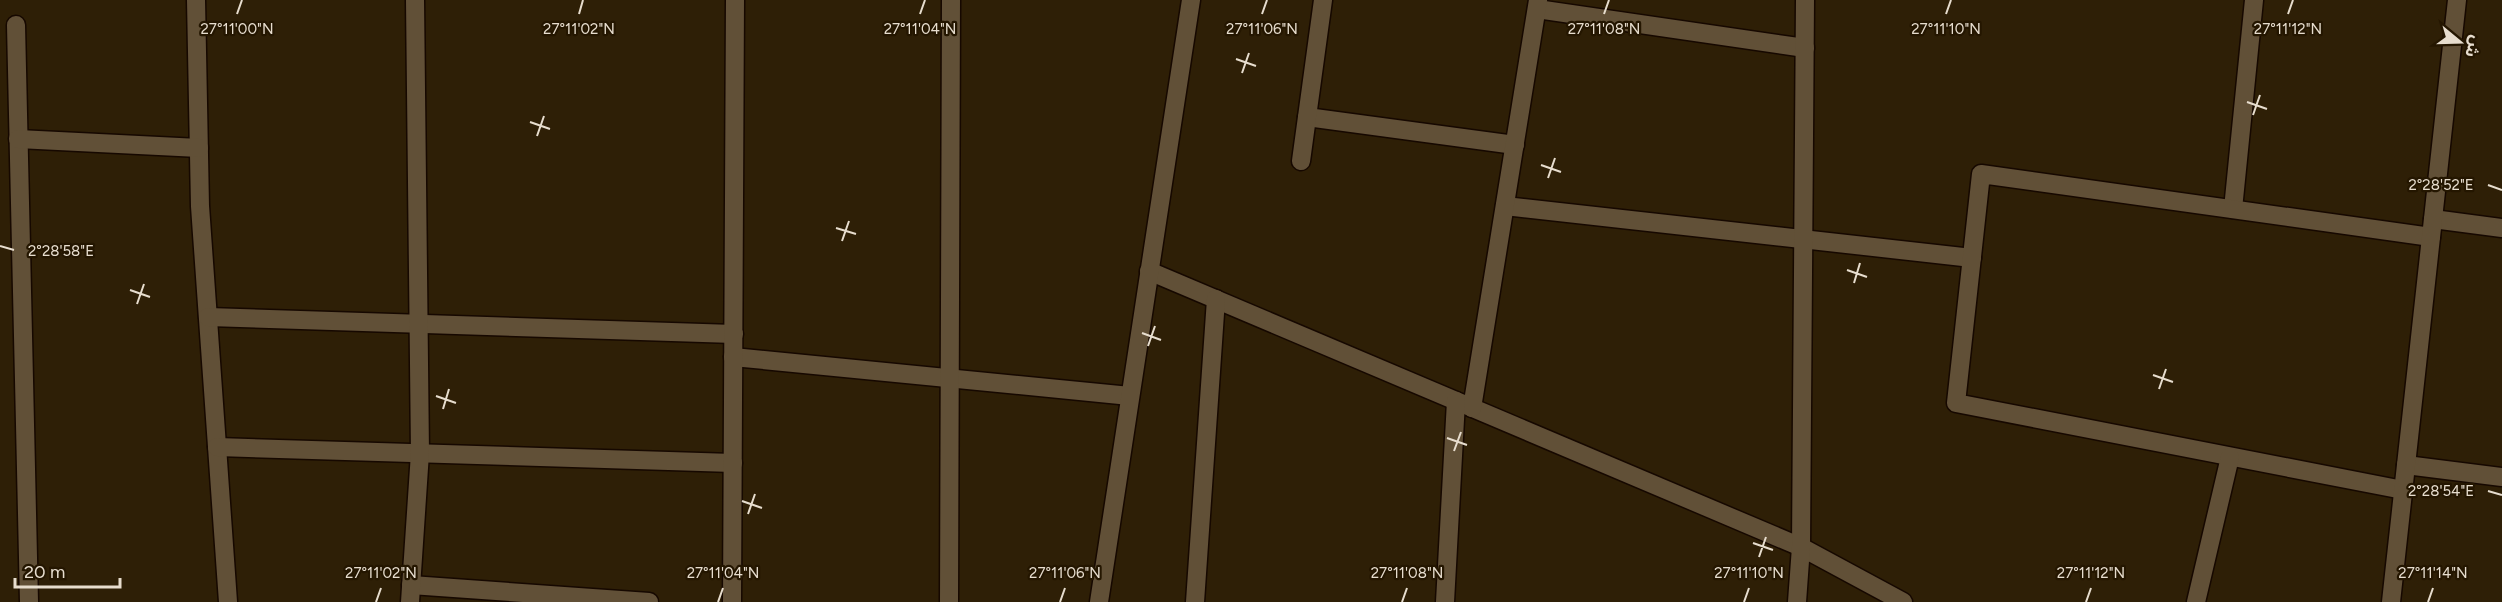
<svg xmlns="http://www.w3.org/2000/svg" width="2502" height="602" font-family="Figtree,'Noto Sans Arabic',sans-serif">
  <style>
    .lines { fill: none; stroke-linecap: round; stroke-linejoin: round }
    .street-casing { stroke: #160800; stroke-width: 21 }
    .street { stroke: #615037; stroke-width: 18 }
    .ticks { fill: none; stroke: #e7ddce; stroke-width: 2 }
    .ticks-label { font-size: 15px; text-anchor: middle; fill: #e7ddce; stroke: #241600; stroke-width: 4.5; stroke-linejoin: round; paint-order: stroke }
  </style>
  <rect width="100%" height="100%" fill="#2e1f06"/>
  <g class="lines">
    <!-- street casing -->
    <g class="street-casing">
      <g id="street">
        <path d="M196,0L200,206L228,602"/>
        <path d="M1537,9L1805,48"/>
        <path d="M16,25L29,602"/>
        <path d="M1307,117L1515,145"/>
        <path d="M18,139L199,148"/>
        <path d="M1301,161L1323,0"/>
        <path d="M1505,206L1972,258"/>
        <path d="M2233,209L2254,0"/>
        <path d="M2433,219L2502,228"/>
        <path d="M1149,271L1801,547L1903,602"/>
        <path d="M208,317L734,334"/>
        <path d="M733,357L1130,396"/>
        <path d="M1472,408L1538,0"/>
        <path d="M217,447L733,463"/>
        <path d="M2406,465L2502,477"/>
        <path d="M2403,490L1956,403L1981,174L2431,237"/>
        <path d="M411,585L649,602"/>
        <path d="M410,602L420,453L415,0"/>
        <path d="M732,602L735,0"/>
        <path d="M949,602L951,0"/>
        <path d="M1099,602L1191,0"/>
        <path d="M1195,602L1216,299"/>
        <path d="M1445,602L1456,401"/>
        <path d="M1797,602L1801,547L1805,0"/>
        <path d="M2196,602L2230,457"/>
        <path d="M2391,602L2457,0"/>
      </g>
    </g>
    <!-- street -->
    <use href="#street" class="street"/>
  </g>
  <!-- ticks -->
  <path class="ticks" d="M237,14L242,0M579,14L583,0M920,14L925,0M1262,14L1267,0M1604,14L1609,0M1946,14L1951,0M2288,14L2293,0M1236,59L1256,66M1242,73L1249,53M2247,102L2267,109M2253,115L2260,95M530,122L550,129M537,136L544,116M1541,165L1561,172M1548,178L1555,158M2488,185L2502,190M836,228L856,234M842,241L849,221M0,246L14,250M1847,270L1867,277M1854,283L1860,263M130,290L150,297M137,304L144,284M1142,333L1161,340M1148,346L1155,326M2153,375L2173,382M2159,389L2166,369M436,396L456,403M443,409L449,389M1447,438L1467,445M1454,451L1461,432M2488,491L2502,495M742,501L762,508M748,514L755,494M1753,543L1773,550M1759,557L1766,537M376,602L381,588M718,602L723,588M1060,602L1065,588M1402,602L1407,588M1744,602L1749,588M2086,602L2091,588M2428,602L2433,588"/>
  <g class="ticks-label">
    <text x="2288" y="34">27°11'12"N</text>
    <text x="237" y="34">27°11'00"N</text>
    <text x="579" y="34">27°11'02"N</text>
    <text x="920" y="34">27°11'04"N</text>
    <text x="1262" y="34">27°11'06"N</text>
    <text x="1604" y="34">27°11'08"N</text>
    <text x="1946" y="34">27°11'10"N</text>
    <text x="2441" y="190">2°28'52"E</text>
    <text x="61" y="256">2°28'58"E</text>
    <text x="2441" y="496">2°28'54"E</text>
    <text x="381" y="578">27°11'02"N</text>
    <text x="723" y="578">27°11'04"N</text>
    <text x="1065" y="578">27°11'06"N</text>
    <text x="1407" y="578">27°11'08"N</text>
    <text x="1749" y="578">27°11'10"N</text>
    <text x="2091" y="578">27°11'12"N</text>
    <text x="2433" y="578">27°11'14"N</text>
  </g>
  <!-- north arrow -->
  <g transform="translate(2460 42) rotate(109)" stroke="#241600" stroke-width="4.5" paint-order="stroke">
  <path d="M0-4.5L10 22L0 15L-10 22Z" fill="#e7ddce"/>
  <text y="-9" font-size="16" font-weight="bold" text-anchor="middle" fill="#e7ddce">ش</text>
  </g>
  <!-- scale -->
  <path d="M15 578v9h105v-9" fill="none" stroke="#e7ddce" stroke-width="3"/>
  <text x="24" y="578" font-size="18" fill="#e7ddce" stroke="#241600" stroke-width="4.5" paint-order="stroke">20 m</text>
</svg>
